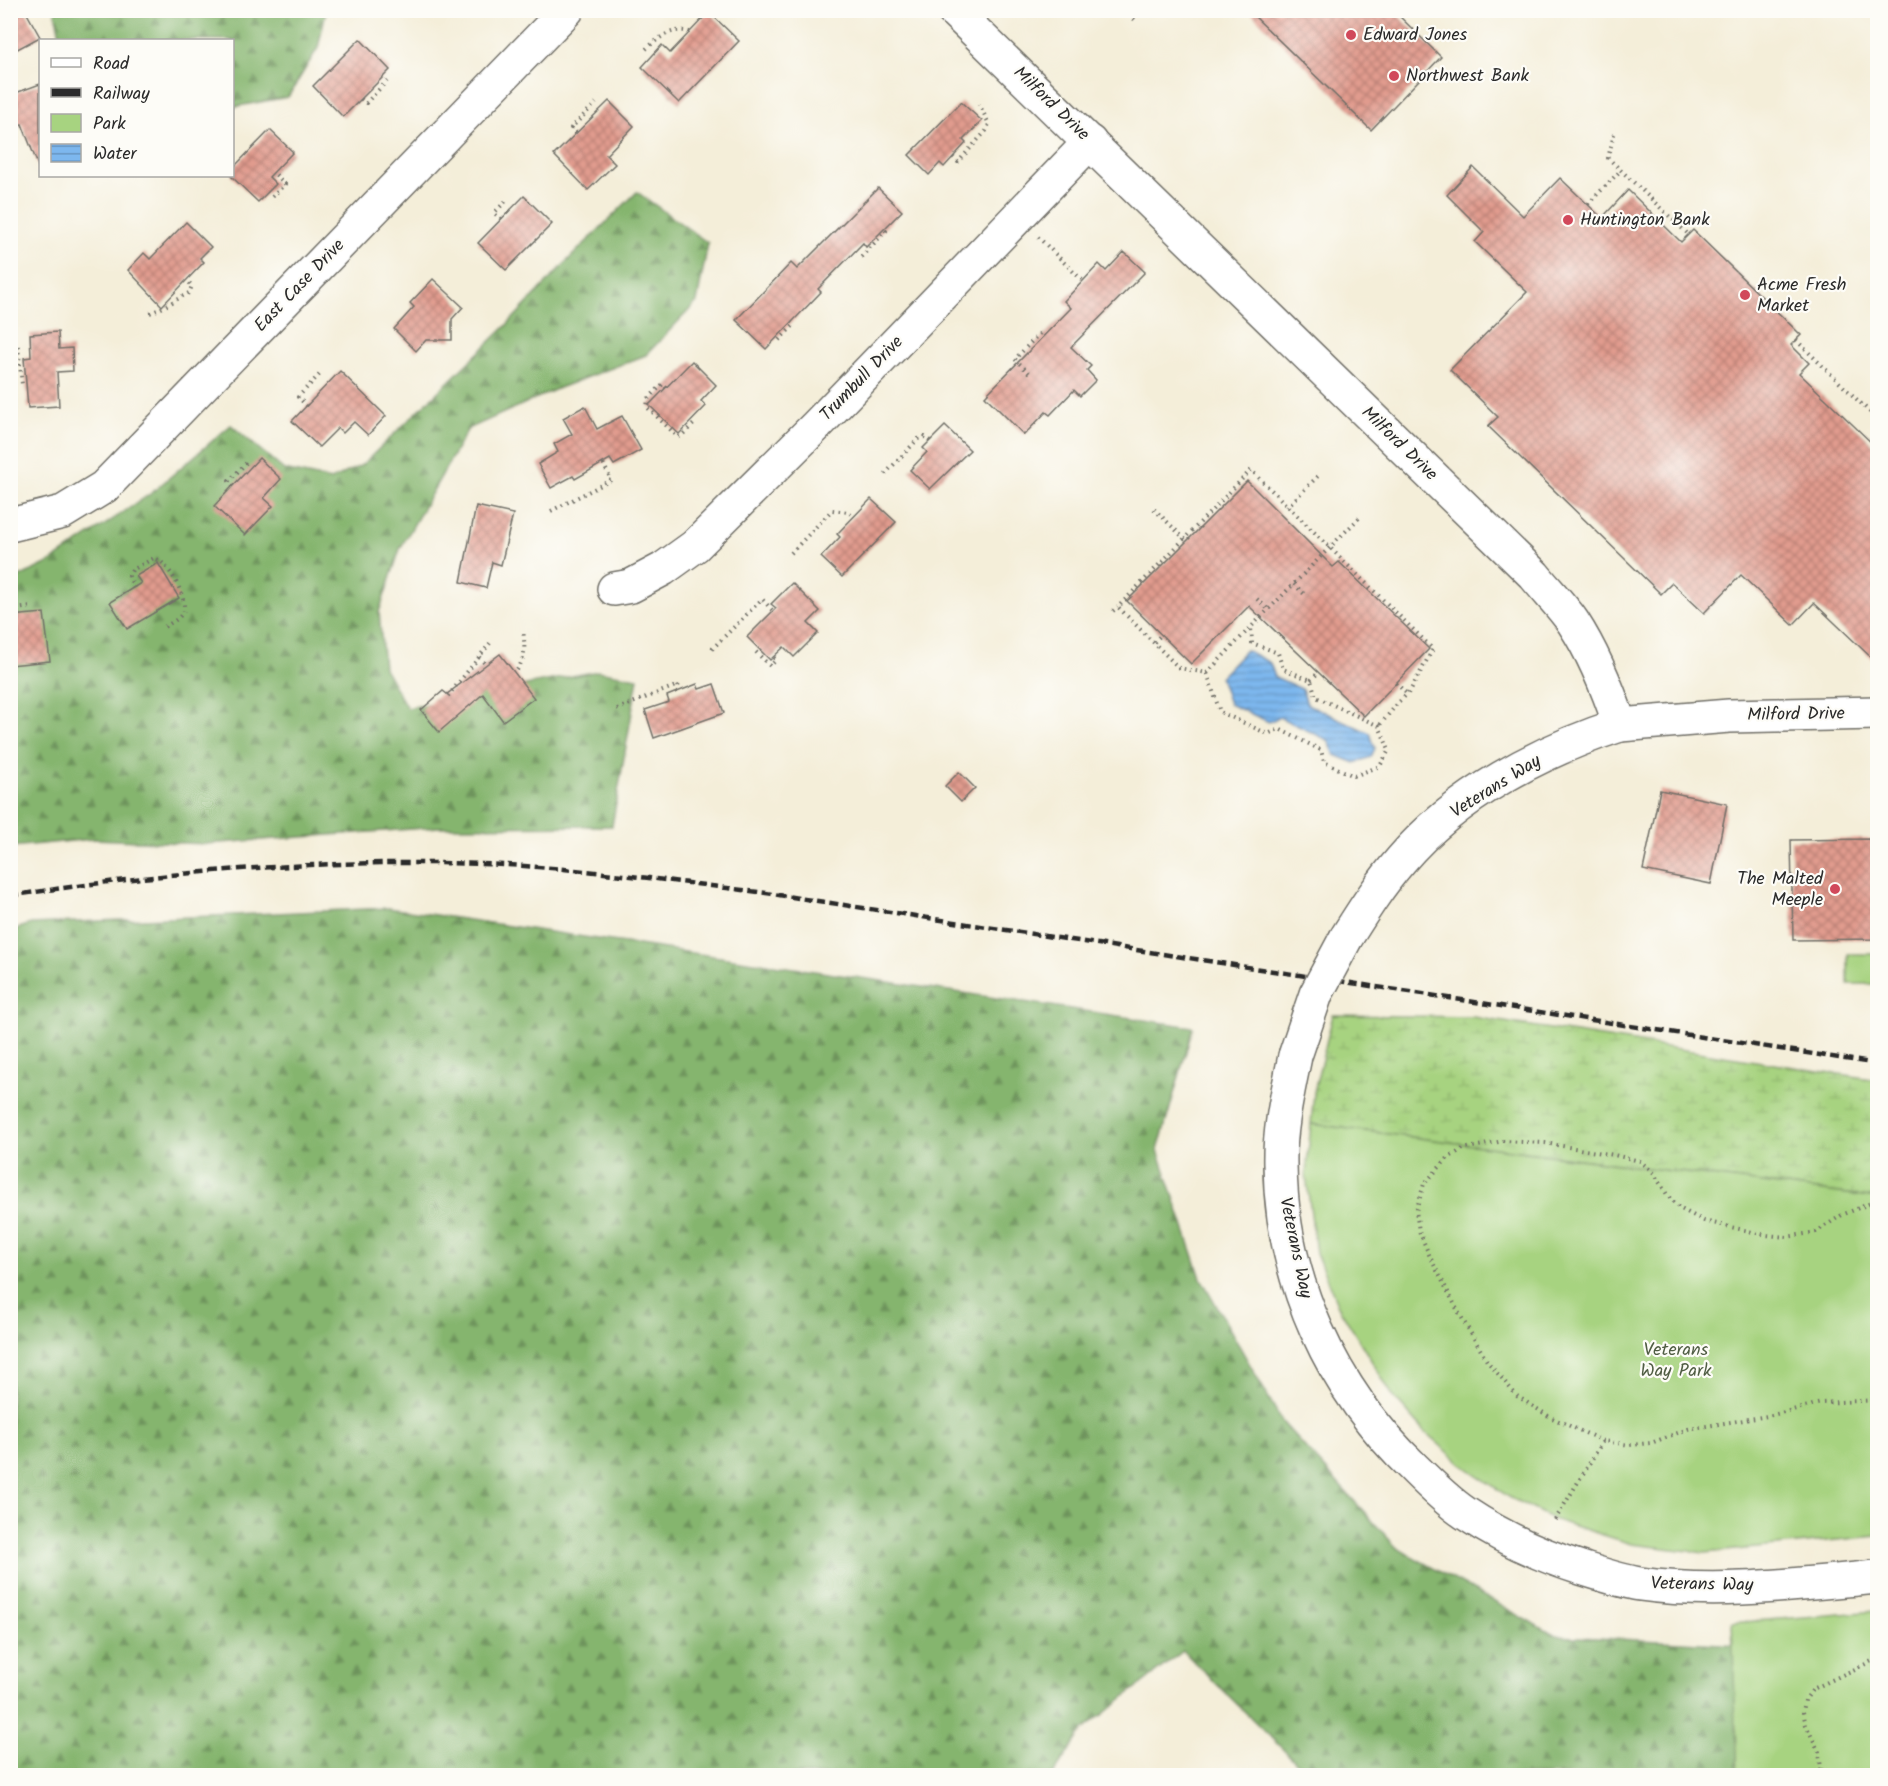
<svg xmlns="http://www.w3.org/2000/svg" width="1888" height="1786" font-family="Kalam,sans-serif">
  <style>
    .forest { fill: url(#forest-firs); stroke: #58704c; stroke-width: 1.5 }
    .wetland { fill: url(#wetland-marsh); stroke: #697f56; stroke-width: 1.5 }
    .green { fill: #a7d380; stroke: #697f56; stroke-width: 1.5 }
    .water { fill: url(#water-rules); stroke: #54718c; stroke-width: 1.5 }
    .building { fill: url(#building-cross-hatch) }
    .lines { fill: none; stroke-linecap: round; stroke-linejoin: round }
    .minor-casing { stroke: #716f68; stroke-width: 36 }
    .path { stroke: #716f68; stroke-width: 4; stroke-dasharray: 1.5 4.5; stroke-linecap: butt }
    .minor { stroke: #fff; stroke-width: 33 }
    .rail { stroke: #2b2b2b; stroke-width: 4.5; stroke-dasharray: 9 4.5; stroke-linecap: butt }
    .minor-bridge-casing { stroke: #716f68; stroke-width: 36; stroke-linecap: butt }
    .minor-bridge { stroke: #fff; stroke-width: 33 }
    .poi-dot { fill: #d1495b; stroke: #fdfcf7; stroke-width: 2 }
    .labels { text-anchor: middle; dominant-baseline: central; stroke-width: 4.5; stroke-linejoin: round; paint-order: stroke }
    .poi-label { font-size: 18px; fill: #2b2b2b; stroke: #fdfcf7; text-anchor: start }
    .street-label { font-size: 18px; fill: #2b2b2b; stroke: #fdfcf7 }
    .park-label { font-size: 18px; fill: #505d44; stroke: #fdfcf7 }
  </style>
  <defs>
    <pattern id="forest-firs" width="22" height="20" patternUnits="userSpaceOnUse" patternTransform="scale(1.5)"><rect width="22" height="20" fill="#85b56e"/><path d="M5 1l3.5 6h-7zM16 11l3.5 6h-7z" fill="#6d935b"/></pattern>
    <pattern id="wetland-marsh" width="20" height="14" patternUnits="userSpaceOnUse" patternTransform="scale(1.5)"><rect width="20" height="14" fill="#a7d380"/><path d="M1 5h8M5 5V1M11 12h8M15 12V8" fill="none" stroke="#90b56f"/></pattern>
    <pattern id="water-rules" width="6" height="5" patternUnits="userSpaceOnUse" patternTransform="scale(1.5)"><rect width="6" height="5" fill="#7db7ee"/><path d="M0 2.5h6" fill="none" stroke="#6795c1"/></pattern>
    <pattern id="building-cross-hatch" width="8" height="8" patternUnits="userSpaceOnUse" patternTransform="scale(1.5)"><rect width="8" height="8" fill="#e19b8e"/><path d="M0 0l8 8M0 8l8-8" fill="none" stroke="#b77f74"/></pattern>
  </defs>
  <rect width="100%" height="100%" fill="#fdfcf7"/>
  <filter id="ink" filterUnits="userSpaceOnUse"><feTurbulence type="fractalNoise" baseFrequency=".0167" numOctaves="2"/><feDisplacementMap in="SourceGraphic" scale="12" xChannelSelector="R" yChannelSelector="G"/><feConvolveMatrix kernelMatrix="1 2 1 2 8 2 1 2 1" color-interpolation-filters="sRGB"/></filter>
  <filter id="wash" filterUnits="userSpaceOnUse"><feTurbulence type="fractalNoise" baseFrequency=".008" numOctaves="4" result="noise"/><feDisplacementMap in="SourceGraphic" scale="24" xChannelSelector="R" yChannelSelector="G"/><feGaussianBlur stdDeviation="1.35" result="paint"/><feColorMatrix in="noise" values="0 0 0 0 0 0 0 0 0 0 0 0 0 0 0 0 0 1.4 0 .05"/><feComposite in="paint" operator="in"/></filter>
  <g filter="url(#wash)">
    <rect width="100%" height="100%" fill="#f4eed9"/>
    <!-- forest -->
    <g class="forest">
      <path d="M55,11V10L326,11L318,48L288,97L233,107L232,40H61Z"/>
      <path d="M637,192L708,243L697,302L646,355L559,388L468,429L400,549L379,612L384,668L407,708L598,671L638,678L612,826L439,827L206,844L93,839L11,847V581L50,562L150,494L231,425L284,470L331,480L362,465L505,327L572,256Z"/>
      <path d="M388,908L1193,1027L1158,1150L1201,1278L1283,1423L1397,1548L1556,1636L1783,1647L1820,1775H1309L1183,1651L1083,1730L1053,1775L11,1776L10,931L31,924Z"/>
    </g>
    <!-- wetland -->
    <path class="wetland" d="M1333,1015L1473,1017L1877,1080V1198L1311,1124L1314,1092Z"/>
    <!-- green -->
    <g class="green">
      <rect x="1848" y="954" width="29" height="30"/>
      <path d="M1311,1124L1877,1198V1536L1705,1553L1632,1544L1555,1520L1509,1497L1464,1466L1425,1432L1393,1396L1338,1306L1316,1253L1306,1175Z"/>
      <path d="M1877,1611V1775H1738L1732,1623Z"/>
    </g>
    <!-- water -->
    <path class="water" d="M1246,650L1270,663L1275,677L1302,689L1307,704L1370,733L1375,748L1371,757L1355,763L1335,755L1328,740L1279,717L1269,722L1229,704L1220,677Z"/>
    <g id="blocks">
      <!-- building -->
      <g class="building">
        <path d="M10,10H25L40,37L10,53Z"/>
        <path d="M1248,10H1393L1441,57L1371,130Z"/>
        <path d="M709,12L739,41L679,103L642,67L662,45L670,53Z"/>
        <path d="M360,39L390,70L343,117L313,86Z"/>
        <path d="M40,84V168H39L22,124L10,128V95Z"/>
        <path d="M609,101L634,126L606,155L615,164L588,190L554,155Z"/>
        <path d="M961,102L982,121L963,140L966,143L944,167L940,163L929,175L909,155Z"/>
        <path d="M270,130L293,152L269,177L276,184L258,202L231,176H232V169Z"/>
        <path d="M1473,167L1523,216L1560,178L1602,218L1628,190L1681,242L1693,230L1801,335L1791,345L1809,363L1799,373L1878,449V664L1814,603L1793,625L1741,575L1704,613L1672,583L1661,594L1488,426L1498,417L1450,370L1527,292L1475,242L1484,232L1447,195Z"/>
        <path d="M878,188L902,211L866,247L863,243L818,289L821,292L766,349L736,320L791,263L797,269Z"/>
        <path d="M524,196L552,224L506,270L478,243Z"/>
        <path d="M186,222L211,247L200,258L204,262L162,306L128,270L144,253L150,259Z"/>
        <path d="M1124,252L1145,272L1071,347L1091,366L1087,370L1096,380L1080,396L1074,390L1050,415L1046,412L1024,435L985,396L1071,308L1064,301L1083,281L1099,264L1106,271Z"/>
        <path d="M433,279L463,307L452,319V340H426L416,351L394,329L414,307L410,303Z"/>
        <path d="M58,332L59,349L72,348L73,371L57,372L59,406L28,408L24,358L31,357L30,334Z"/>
        <path d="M692,361L716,385L701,401L706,406L679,434L649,405Z"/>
        <path d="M340,371L386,416L368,435L354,422L343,433L338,428L319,447L292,421Z"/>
        <path d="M585,406L597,429L622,416L641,450L614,465L610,459L575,479L573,476L551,488L538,464L558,452L554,444L572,434L563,418Z"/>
        <path d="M945,426L970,450L930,489L910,470L927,452L923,448Z"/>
        <path d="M259,458L281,479L264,498L273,506L245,535L214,506Z"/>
        <path d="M1247,481L1333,567L1339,562L1429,649L1364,716L1249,606L1191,664L1127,601Z"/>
        <path d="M871,499L896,522L842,577L821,557L840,537L837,534Z"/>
        <path d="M476,506L513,514L501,565L492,562L486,588L461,582Z"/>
        <path d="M158,563L179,598L127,629L110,602L141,583L136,576Z"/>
        <path d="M792,583L820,611L808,623L818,633L794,657L784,647L770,660L747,637L776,608L771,604Z"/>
        <path d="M44,613L50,661L10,665V616Z"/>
        <path d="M500,654L534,698L503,721L483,694L439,732L421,710L443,691L447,694Z"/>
        <path d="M697,684L699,689L714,684L724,713L654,738L645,710L669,702L667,696Z"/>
        <path d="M959,772L975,788L961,802L945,786Z"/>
        <path d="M1660,790L1727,804L1711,884L1643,870Z"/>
        <path d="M1878,839V939L1793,940L1791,840Z"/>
      </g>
    </g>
  </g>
  <g filter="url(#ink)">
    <use href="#blocks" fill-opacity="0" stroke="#716f68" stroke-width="1.5"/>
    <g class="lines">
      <!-- minor casing -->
      <g class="minor-casing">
        <g id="minor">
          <path d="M953,10L1534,575C1547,591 1562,606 1573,622C1594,654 1608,689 1620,725L1729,716L1878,713"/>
          <path d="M10,525L63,512L104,487L567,10"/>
          <path d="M614,589L631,586L663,569L695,546L816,426L1090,142"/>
          <path d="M1346,938C1363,911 1380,884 1401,860C1456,795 1540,751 1620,725"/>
          <path d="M1295,1056C1288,1092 1279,1128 1280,1164C1281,1280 1332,1390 1415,1469C1430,1484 1447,1501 1465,1513C1501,1537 1540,1555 1581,1568C1600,1574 1621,1581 1640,1584C1718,1595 1800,1584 1878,1577"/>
        </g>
      </g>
      <!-- path -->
      <g class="path">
        <path d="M1125,10L1136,21"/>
        <path d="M445,11L448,13L450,10"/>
        <path d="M646,49C660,37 672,27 690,32"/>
        <path d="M361,99L366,103L387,81"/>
        <path d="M10,129L23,126"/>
        <path d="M576,133L571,128L596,103"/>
        <path d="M1614,134L1608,158L1688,234"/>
        <path d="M953,157L958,162L986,131L989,124L979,104"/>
        <path d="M272,197L285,184L273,172"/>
        <path d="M1588,204L1621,170"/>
        <path d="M501,219L494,213L508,199"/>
        <path d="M1038,237L1083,281"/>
        <path d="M861,257L886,231L884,229"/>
        <path d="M150,313C164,308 176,299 189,293L192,286L187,280"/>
        <path d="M779,340L794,325L791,323"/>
        <path d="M1796,340L1878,420"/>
        <path d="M18,346L22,384L26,383"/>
        <path d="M1029,373L1015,359L1041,332"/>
        <path d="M666,388L663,384L648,399L647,407L678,437L681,436L695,423"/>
        <path d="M307,406L298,397L321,373"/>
        <path d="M885,474L918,439L925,437L930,441"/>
        <path d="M233,486L229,481L246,463"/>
        <path d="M1287,507L1318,476"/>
        <path d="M1154,509L1187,541"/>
        <path d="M551,511L611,480L603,463"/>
        <path d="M1359,518C1323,554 1287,591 1251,627L1252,643L1278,653L1283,669L1311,680L1316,697L1379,726L1389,750L1380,766L1354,776L1324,762L1321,750L1279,729L1268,734L1220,712L1207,673L1179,668L1118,607L1251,470L1433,649L1410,691L1398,703L1379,726"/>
        <path d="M791,553L832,510L848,512L854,517"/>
        <path d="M1294,584L1306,596"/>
        <path d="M134,588L129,576L132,570L154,558C167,560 189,599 183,612C179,620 168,624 161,629"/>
        <path d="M1257,599L1269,610"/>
        <path d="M10,610L31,607"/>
        <path d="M1113,611L1118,607"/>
        <path d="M1154,642L1161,635"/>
        <path d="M712,649L762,599L773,611"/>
        <path d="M756,652L770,666L776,660L773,657"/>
        <path d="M479,657L486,665"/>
        <path d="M517,670C526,657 525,645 523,630"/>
        <path d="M1207,673L1250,628"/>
        <path d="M1311,680L1318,673"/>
        <path d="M1396,683L1407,694"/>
        <path d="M448,696L491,642"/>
        <path d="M617,709L678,685L680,691"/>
        <path d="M1603,1441L1550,1417L1517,1396L1487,1361L1459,1313L1431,1259L1419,1231L1416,1211L1424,1184L1448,1158L1463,1149L1503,1141L1545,1143L1614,1155L1640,1161L1653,1172L1668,1196L1679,1208L1704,1221L1766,1235L1787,1237L1816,1232L1842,1215L1878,1200"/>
        <path d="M1555,1520L1603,1441L1630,1445L1651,1443L1688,1429L1768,1416L1821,1403L1878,1400"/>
        <path d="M1822,1776L1819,1752L1806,1725L1803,1712L1805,1700L1813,1689L1878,1658"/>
      </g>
      <!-- minor -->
      <use href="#minor" class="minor"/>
      <!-- rail -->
      <path class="rail" d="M10,896C166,871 323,859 481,864C577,867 671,881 766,893L1878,1064"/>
      <!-- minor-bridge casing -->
      <g class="minor-bridge-casing">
        <path id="minor-bridge" d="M1295,1056L1316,994L1346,938"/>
      </g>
      <!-- minor-bridge -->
      <use href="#minor-bridge" class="minor-bridge"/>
    </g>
  </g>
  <!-- markers -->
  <g class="poi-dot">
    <circle cx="1351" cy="35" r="6"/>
    <circle cx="1394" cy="76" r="6"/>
    <circle cx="1568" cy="220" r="6"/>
    <circle cx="1745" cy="295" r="6"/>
    <circle cx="1835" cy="889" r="6"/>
  </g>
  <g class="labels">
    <!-- poi labels -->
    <g class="poi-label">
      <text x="1363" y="35">Edward Jones</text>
      <text x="1406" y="76">Northwest Bank</text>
      <text x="1580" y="220">Huntington Bank</text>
      <text x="1757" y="285">Acme Fresh<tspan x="1757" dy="21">Market</tspan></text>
      <text x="1823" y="879" text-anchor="end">The Malted<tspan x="1823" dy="21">Meeple</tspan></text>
    </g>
    <!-- street labels -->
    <g class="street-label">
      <text transform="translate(1051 104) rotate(44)">Milford Drive</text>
      <text transform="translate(300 286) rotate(-46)">East Case Drive</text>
      <text transform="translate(862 379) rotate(-46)">Trumbull Drive</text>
      <text transform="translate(1399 444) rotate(44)">Milford Drive</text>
      <text transform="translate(1796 715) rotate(-1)">Milford Drive</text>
      <text transform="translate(1496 787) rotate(-32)">Veterans Way</text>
      <text transform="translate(1295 1248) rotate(78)">Veterans Way</text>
      <text transform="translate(1702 1585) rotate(1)">Veterans Way</text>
    </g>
    <!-- park labels -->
    <g class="park-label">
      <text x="1676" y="1350">Veterans<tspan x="1676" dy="21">Way Park</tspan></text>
    </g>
  </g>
  <!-- margin -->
  <rect width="1888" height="1786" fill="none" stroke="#fdfcf7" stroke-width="36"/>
  <!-- legend -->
  <rect x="39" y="39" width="195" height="138" fill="#fdfcf7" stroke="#a9a8a5" stroke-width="1.5"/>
  <rect x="51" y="58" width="30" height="9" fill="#ffffff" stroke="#a9a8a5" stroke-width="1.5"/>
  <text x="93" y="69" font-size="18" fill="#2b2b2b">Road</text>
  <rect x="51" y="88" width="30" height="9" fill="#2b2b2b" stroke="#a9a8a5" stroke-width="1.5"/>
  <text x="93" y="99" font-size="18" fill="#2b2b2b">Railway</text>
  <rect x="51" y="114" width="30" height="18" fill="#a7d380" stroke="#a9a8a5" stroke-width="1.5"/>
  <text x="93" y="129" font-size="18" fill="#2b2b2b">Park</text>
  <rect x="51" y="144" width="30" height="18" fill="url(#water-rules)" stroke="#a9a8a5" stroke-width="1.5"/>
  <text x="93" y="159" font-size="18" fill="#2b2b2b">Water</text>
</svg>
